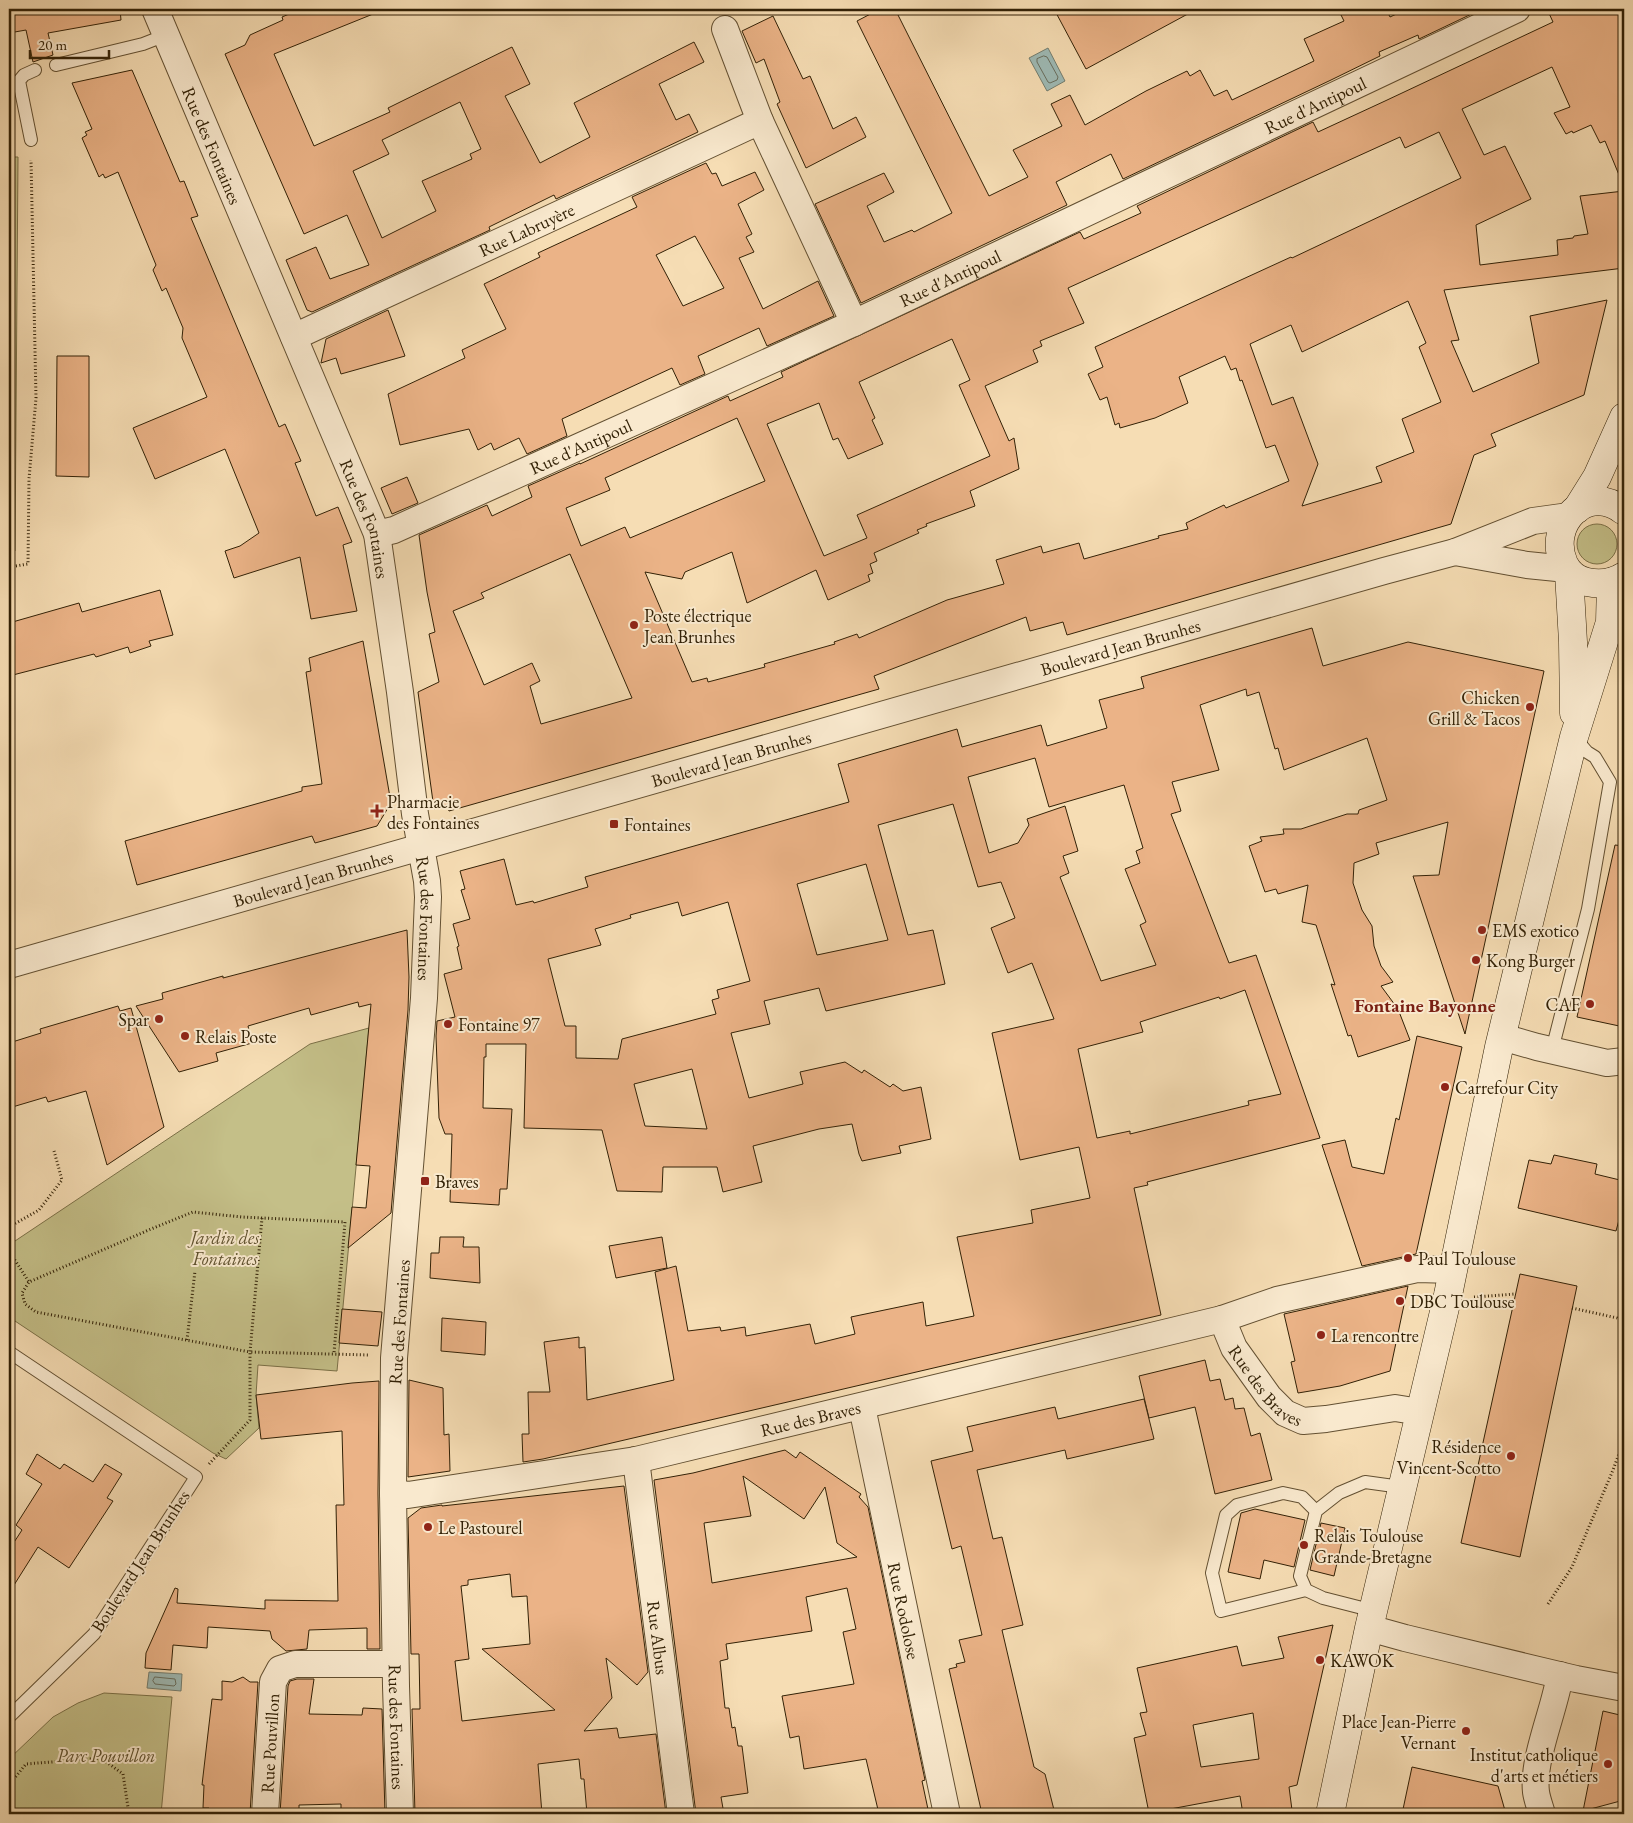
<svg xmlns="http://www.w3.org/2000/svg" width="1633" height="1823" font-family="'EB Garamond',serif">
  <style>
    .green { fill: #c4bf88; stroke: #7b7047 }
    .water { fill: #9ebab5; stroke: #737d6f }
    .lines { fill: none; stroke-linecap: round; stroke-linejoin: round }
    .shore { stroke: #686e5e; stroke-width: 1 }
    .building { fill: #ebb387; stroke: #322106; fill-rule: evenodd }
    .service-casing { stroke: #635032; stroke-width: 14 }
    .minor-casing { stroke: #635032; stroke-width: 28 }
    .secondary-casing { stroke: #322106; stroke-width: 29 }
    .path { stroke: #322106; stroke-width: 3; stroke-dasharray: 1 2.5; stroke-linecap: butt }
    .service { stroke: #f9e9ce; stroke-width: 12 }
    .minor { stroke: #f9e9ce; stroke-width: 26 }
    .secondary { stroke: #f9e9ce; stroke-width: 28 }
    .poi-dot { fill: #8f2418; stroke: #f9e9ce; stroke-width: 2 }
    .labels { text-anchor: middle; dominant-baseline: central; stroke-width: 4; stroke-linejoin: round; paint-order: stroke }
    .street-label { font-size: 18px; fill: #322106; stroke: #f9e9ce }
    .poi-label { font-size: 18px; fill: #322106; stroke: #f9e9ce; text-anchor: start }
    .park-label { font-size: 18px; font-style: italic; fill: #5e502d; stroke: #f9e9ce }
    .neighbourhood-label { font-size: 19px; font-weight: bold; fill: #7a1f14; stroke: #f9e9ce }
  </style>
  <rect width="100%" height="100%" fill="#f6ddb4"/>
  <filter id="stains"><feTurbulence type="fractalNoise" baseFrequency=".004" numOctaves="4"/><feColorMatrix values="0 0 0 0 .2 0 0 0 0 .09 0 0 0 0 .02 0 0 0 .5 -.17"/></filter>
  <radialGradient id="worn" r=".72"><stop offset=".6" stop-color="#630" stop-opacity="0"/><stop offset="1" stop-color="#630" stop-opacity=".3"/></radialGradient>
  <!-- green -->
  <g class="green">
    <path d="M9,157H18L15,551H9Z"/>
    <circle cx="1597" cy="544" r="20"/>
    <path d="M369,1028L337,1371L258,1365L256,1395L259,1428L226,1459L213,1453L9,1317V1245L310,1044Z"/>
    <path d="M104,1693L172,1697L161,1814H9V1759L53,1717L78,1703Z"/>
  </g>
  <!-- water -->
  <g class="water">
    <path d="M1048,48L1065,81L1047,91L1029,58Z"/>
    <path d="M149,1672L182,1674L181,1691L147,1688Z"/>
  </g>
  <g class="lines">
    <!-- shore -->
    <g class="shore">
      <path d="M1044,56L1047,57L1058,77L1057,80L1050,83L1048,82L1037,62V59Z"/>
      <path d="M155,1677L175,1679L176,1684L174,1686L155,1684L153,1681Z"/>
    </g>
  </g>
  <!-- building -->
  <g class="building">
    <path d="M9,9H120L121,20L48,33L53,55L33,62L26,30L9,33Z"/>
    <path d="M301,9L383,10L274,54L314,146L390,112L388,108L512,47L530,84L505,96L540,163L590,137L574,103L694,42L704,62L659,84L676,120L689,114L698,132L556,199L554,195L489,227L490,230L312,312L307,310L286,260L316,247L330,279L369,265L347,215L304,234L225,54L245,45L250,35L283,20L282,17ZM460,102L481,149L470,154L472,159L422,181L436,211L382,238L353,171L389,154L382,140Z"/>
    <path d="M880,9H895L989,196L1028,177L1013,150L1062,126L1051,104L1070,95L1085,125L1146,91L1187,71L1190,76L1200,70L1214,96L1227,90L1232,100L1314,61L1304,39L1344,21L1338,9H1386L1390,17L1407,9H1482L1419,39L1418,35L1379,52L1380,56L1331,80L1123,179L1111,154L1056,182L1067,205L861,303L815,204L884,173L894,192L867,206L884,242L912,230L914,232L952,213L857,21Z"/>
    <path d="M1054,9H1197L1086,69Z"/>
    <path d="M1547,9H1615L1624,22V187L1605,141L1600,143L1591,125L1573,133L1572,131L1566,134L1554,113L1570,107L1552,67L1462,109L1484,155L1505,146L1531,199L1476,225L1480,265L1558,255L1557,240L1573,238L1574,236L1588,234L1580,196L1624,191V268L1444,290L1459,340L1451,341L1473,392L1539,363L1530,316L1607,300L1584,395L1491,434L1496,446L1474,455L1451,524L1067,635L1063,622L1030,631L1026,617L874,676L879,689L449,811L447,805L434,809L418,692L439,682L429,634L435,632L427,592L419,535L487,505L492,516L532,497L528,486L580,463V464L728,396L730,401L783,377L781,372L1080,232L1084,239L1141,213L1137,206L1313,122L1318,132L1385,101L1553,22ZM1439,132L1461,178L1292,258L1291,257L1095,347L1103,367L1088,374L1100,400L1107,397L1115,425L1119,423L1120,428L1155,418L1188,403L1179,377L1225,356L1231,370L1236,368L1240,381L1242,380L1266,448L1275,445L1289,481L1226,508L1224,505L1186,523L1188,529L1158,536L1159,538L1084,559L1079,543L1043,553L1041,546L996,560L1004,584L947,600L859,638L857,634L834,642L835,644L764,664L765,667L708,682L707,678L692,682L645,572L682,579L685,572L732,552L747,603L816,570L828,600L870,581L868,575L873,573L870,564L877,561L874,553L919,533L917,530L927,526L926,524L975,506L970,491L1019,469L1014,438L1009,441L985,386L1038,362L1033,350L1042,346L1040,341L1084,323L1068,288L1400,137L1405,148ZM1408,301L1426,343L1419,347L1441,402L1402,419L1414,452L1376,467L1382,482L1302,506L1318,464L1293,397L1272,405L1250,344L1291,325L1302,352ZM952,339L970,380L959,385L990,456L857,515L867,538L824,556L767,424L819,403L833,440L838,438L848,459L883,444L872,420L875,418L859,382ZM737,418L765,481L630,538L625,527L581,546L566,508L610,490L605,478ZM570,554L632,698L541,724L530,686L540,681L532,663L484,685L453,611L484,598L481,593Z"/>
    <path d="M773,16L803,79L810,76L833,129L856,117L866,137L806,168L777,104L780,102L764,59L756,63L742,31Z"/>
    <path d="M132,70L180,182L184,181L198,216L191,218L279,427L285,424L301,461L295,463L316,516L338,507L352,542L343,545L357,611L311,619L300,557L234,578L225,551L240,546L259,533L225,449L155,479L133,428L207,397L182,338L183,328L166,288L162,291L153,270L156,265L118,172L105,178L103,174L99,177L82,138L87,135L85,132L92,129L72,83Z"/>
    <path d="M706,163L712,174L716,173L722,186L755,172L764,190L738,204L752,234L746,237L754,252L739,258L763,309L818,281L834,316L767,346L759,328L698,356L705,374L680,385L672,368L562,419L567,436L527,454L519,438L494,450L491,443L478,450L469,429L400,445L388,394L465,358L462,350L506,329L484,284L540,257L538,253L637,207L632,197ZM695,236L724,288L683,306L656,255Z"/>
    <path d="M388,310L405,356L341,374L336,358L321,363L326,339Z"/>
    <path d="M57,356H89V477L56,476Z"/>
    <path d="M407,477L418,503L392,514L381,488Z"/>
    <path d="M160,590L173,635L149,641L151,646L130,653L128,647L96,657L94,654L9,676V623L79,603L82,612Z"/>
    <path d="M1312,628L1323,666L1408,642L1544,671L1465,1034L1413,876L1439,875L1448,822L1376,843L1379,854L1354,863L1353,883L1362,910L1372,926L1374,946L1381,966L1393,982L1381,986L1398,1009L1410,1040L1358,1057L1351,1035L1348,1036L1331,984L1335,985L1316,925L1302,922L1308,885L1278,894L1276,889L1265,892L1249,846L1262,841L1260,837L1284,834L1283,829H1301L1347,814H1358L1359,810L1387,800L1367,738L1284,770L1278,748L1275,749L1259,692L1247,696L1246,689L1200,705L1219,770L1172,782L1181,811L1171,814L1229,963L1256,955L1320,1138L1147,1182L1148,1185L1134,1188L1161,1315L543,1459L523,1462L522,1434H529L528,1392H550L544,1342L579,1337V1348L585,1347L587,1400L674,1380L655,1272L676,1266L688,1331L720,1327L721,1331L745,1327L746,1336L810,1324L815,1344L855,1334L851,1317L923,1302L926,1326L974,1316L957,1237L1033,1223L1031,1210L1090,1198L1079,1147L1020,1160L992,1033L1054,1019L1032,963L1008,973L991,928L1015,918L1001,882L978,887L953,804L878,825L908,935L933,930L945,984L826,1011L819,988L764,1001L770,1024L731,1033L749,1098L803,1084L800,1072L845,1062L862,1073L864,1070L890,1087L893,1084L903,1091L921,1087L931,1139L899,1146L901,1153L862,1161L859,1154L852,1124L819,1129L753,1146L762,1182L723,1192L717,1167H663L662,1192L617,1191L602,1130L524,1128L526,1044H486V1057H484L483,1108L512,1109L507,1189H500L499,1205L450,1202L452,1134H445L439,1118L436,1036L437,1021L455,1017L444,974L462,969L457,947L459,946L453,924L470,919L461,890L465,889L460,871L504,859L516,905L533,901L534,903L588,887L585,877L849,802L838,764L957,729L962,747L1041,725L1047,746L1107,728L1099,700L1144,688L1141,677ZM1035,758L1049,807L1124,785L1143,848L1136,851L1140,863L1125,869L1146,922L1140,925L1156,965L1101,981L1060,877L1069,873L1063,856L1078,851L1065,806L1027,819L1029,825L1018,843L989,853L968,777ZM866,864L888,940L817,955L797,884ZM678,902L682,916L728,902L750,981L717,990L719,998L712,1000L716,1014L622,1039L618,1059L576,1058V1026H565L548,959L601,945L595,929L631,918L630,915ZM1245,990L1281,1094L1248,1101L1249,1105L1130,1134V1131L1097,1138L1078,1049L1143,1032L1140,1022L1219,997L1220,999ZM692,1069L707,1129L645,1126L634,1084Z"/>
    <path d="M363,641L391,803L377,826L315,843L312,836L137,885L125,841L302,791V787L322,784L306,672L311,671L309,658Z"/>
    <path d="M1615,845L1624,846V1027L1577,1017Z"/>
    <path d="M407,930L409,977L408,1010L391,1213L348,1248L352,1207L366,1208L370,1166L356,1165L371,1004L359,1007L358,1002L311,1015L309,1008L248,1026L252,1043L216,1053L218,1061L179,1072L136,1006L163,999L162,993L223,976V978Z"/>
    <path d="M118,1006L120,1011L131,1008L164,1127L107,1165L86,1091L48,1102L46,1097L9,1108V1043L41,1033L40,1029Z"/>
    <path d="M1417,1036L1462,1047L1416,1254L1362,1266L1322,1145L1345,1140L1352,1167L1384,1174L1396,1118L1399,1120Z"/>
    <path d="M1554,1155L1597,1164L1595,1174L1624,1181V1222L1619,1220L1616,1231L1518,1208L1529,1160L1551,1164Z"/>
    <path d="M440,1237H464L463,1247H479L480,1283L430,1278L431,1253H439Z"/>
    <path d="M662,1237L667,1268L616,1278L609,1246Z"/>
    <path d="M1520,1274L1577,1286L1520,1557L1461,1543Z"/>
    <path d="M1408,1286L1390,1371L1340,1386L1298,1393L1291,1362L1295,1361L1284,1314Z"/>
    <path d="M342,1309L382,1312L378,1346L339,1343Z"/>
    <path d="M442,1318L486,1322L485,1355L441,1351Z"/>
    <path d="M1205,1360L1210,1381L1220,1379L1225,1400L1233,1398L1235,1409L1244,1408L1251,1436L1260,1433L1272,1480L1215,1494L1195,1407L1149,1418L1139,1376Z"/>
    <path d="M409,1380L443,1388L444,1435L449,1434L450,1471L408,1477Z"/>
    <path d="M379,1381L378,1493L380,1649H367V1628L309,1630L307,1649L286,1651L272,1639L270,1631L208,1627L207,1648L173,1645L171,1670L145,1668L146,1653L175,1588L178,1589L177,1603L265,1609V1600L338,1601L336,1505H344L342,1431L261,1439L256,1395L352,1383Z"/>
    <path d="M1144,1399L1154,1439L1067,1459L1065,1450L977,1470L993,1539L1002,1537L1023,1625L1002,1630L1034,1767L1045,1774L1055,1814H982L949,1669L957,1667L956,1664L965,1662L959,1640L982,1635L961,1546L952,1549L931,1461L973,1451L967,1427L1055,1407L1058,1419Z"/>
    <path d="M785,1450L796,1458L800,1452L861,1494L859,1497L868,1507L925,1780L922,1781L929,1814H879L866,1759L804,1769L799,1736L790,1738L782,1696L854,1684L843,1632L856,1629L847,1588L806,1597L812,1631L726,1644L728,1659L720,1661L725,1708H729L732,1728L735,1727L738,1746H742L748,1793L721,1797L724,1814H696L654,1480L693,1473ZM743,1476L804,1519L825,1487L837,1543L857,1557L712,1583L704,1523L751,1516Z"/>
    <path d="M37,1454L60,1469L64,1464L93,1482L105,1464L122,1474L107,1498L113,1501L69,1568L38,1547L9,1593V1550L22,1530L16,1525L42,1484L26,1474Z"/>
    <path d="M624,1486L648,1672L637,1685L606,1658L612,1698L584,1731L617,1728L619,1738L656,1734L666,1814H587L584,1779H581L579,1759L538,1764L542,1814H415L412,1709H420L419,1654H411L408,1518L421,1508L442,1505V1506ZM510,1574L512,1597L527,1596L530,1644L482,1649L555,1710L462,1721L455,1661L469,1659L461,1586L468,1585V1580Z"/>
    <path d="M1255,1509L1305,1520L1294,1567L1264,1560L1260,1579L1228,1572L1241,1513Z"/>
    <path d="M1321,1523L1345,1528L1334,1576L1310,1570Z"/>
    <path d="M1333,1625L1297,1785L1289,1787L1292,1810L1288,1811V1814H1243L1240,1796L1149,1813L1134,1738L1146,1735L1140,1713L1147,1712L1137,1668L1237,1646L1242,1666L1284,1658L1278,1637ZM1253,1713L1259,1759L1201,1767L1193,1725Z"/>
    <path d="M243,1677L250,1682H258L250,1814H209V1808H203L204,1785H202L212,1699L222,1700V1681L232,1682Z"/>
    <path d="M297,1679H314L309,1714L362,1715L363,1708L382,1709L385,1814H341V1804L299,1805V1814H280L288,1686L290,1681Z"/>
    <path d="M1603,1711L1624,1716V1800L1583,1811Z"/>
    <path d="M1412,1767L1498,1786L1506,1814H1402Z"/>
  </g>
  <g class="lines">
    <!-- service casing -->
    <g class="service-casing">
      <g id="service">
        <path d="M56,65L143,44L166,35"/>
        <path d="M31,140L19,81L24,75L35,70"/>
        <path d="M1552,1050L1588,909L1610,782L1595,757L1587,752L1575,738"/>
        <path d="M9,1352L196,1477L94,1634L9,1717"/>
        <path d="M1306,1590L1221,1611L1212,1573L1226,1515L1237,1505L1283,1493L1302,1497L1316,1511"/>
        <path d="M1374,1611L1323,1598L1306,1590L1300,1576L1316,1511L1339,1493L1365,1482L1401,1487"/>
      </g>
    </g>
    <!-- minor casing -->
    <g class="minor-casing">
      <g id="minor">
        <path id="s1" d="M155,9L377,534L400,692L415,814L427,881L428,897L424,998L394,1358L393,1493L396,1686L400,1814"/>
        <path d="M725,29L760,121"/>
        <path id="s2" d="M294,337L760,121L854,323"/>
        <path id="s3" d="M377,534L394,530L854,323L1517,9"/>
        <path d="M1455,552L1527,565L1567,569"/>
        <path id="s4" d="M9,965L1384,571L1455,552L1533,521L1569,516"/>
        <path d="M1502,1037L1537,1047L1607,1063L1624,1061"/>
        <path id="s5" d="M1222,1319L1234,1348L1269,1397L1285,1413L1303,1421L1326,1419L1395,1408L1420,1412"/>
        <path id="s6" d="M862,1407L947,1814"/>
        <path id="s7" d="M636,1460L681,1814"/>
        <path id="s8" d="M393,1493L408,1495L636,1460L1222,1319L1277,1300L1417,1269L1453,1270"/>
        <path d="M1369,1628L1405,1638L1576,1679L1624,1688"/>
        <path id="s9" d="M265,1814L273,1682L280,1669L295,1664H395"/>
        <path d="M1542,1814C1540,1807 1537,1799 1536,1792C1532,1759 1555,1709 1560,1675"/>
      </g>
    </g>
    <!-- secondary casing -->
    <g class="secondary-casing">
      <g id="secondary">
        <path d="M1577,509L1597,477L1624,417"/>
        <path d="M1624,511C1588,482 1546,523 1564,564C1569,574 1577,580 1587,582C1601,585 1613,583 1624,576"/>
        <path d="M1569,573L1573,642L1574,713"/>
        <path d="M1330,1814L1369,1628L1448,1295L1499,1047L1526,935L1574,737L1610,622L1611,582"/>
      </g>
    </g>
    <!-- path -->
    <g class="path">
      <path d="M9,567L28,564L29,479L36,398L31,160"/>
      <path d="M262,1218L250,1352L36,1312L25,1304L22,1293L29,1282L151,1229L193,1212L242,1217L345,1222L334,1353"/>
      <path d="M9,1227L39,1210L62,1180L54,1151"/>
      <path d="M9,1251L29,1282"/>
      <path d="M1474,1297L1515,1294"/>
      <path d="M1572,1308L1617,1318L1624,1323"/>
      <path d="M187,1340L195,1271"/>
      <path d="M209,1464L250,1420V1352L369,1355"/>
      <path d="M1548,1604L1572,1567L1613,1470L1624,1440"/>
      <path d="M9,1785L26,1764L101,1758L123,1774L129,1814"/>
    </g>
    <!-- service -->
    <use href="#service" class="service"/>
    <!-- minor -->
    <use href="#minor" class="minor"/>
    <!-- secondary -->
    <use href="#secondary" class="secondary"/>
  </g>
  <!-- markers -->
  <g class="poi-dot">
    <circle cx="634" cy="625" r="5"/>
    <circle cx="1530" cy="707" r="5"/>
    <path d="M374.5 803.5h5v5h5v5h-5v5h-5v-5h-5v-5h5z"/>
    <rect x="609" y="819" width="10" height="10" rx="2.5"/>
    <circle cx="1482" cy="930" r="5"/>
    <circle cx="1476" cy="960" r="5"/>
    <circle cx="1590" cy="1004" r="5"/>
    <circle cx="159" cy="1019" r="5"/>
    <circle cx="448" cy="1024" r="5"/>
    <circle cx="185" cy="1036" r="5"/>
    <circle cx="1445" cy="1087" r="5"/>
    <rect x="420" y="1176" width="10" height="10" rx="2.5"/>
    <circle cx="1408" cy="1258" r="5"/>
    <circle cx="1400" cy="1301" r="5"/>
    <circle cx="1321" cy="1335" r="5"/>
    <circle cx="1511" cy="1456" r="5"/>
    <circle cx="428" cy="1527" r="5"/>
    <circle cx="1304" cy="1545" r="5"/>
    <circle cx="1320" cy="1660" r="5"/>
    <circle cx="1466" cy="1731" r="5"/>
    <circle cx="1608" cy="1764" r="5"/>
  </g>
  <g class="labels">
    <!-- street labels -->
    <g class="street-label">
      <text stroke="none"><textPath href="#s3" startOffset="1032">Rue d'Antipoul</textPath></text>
      <text stroke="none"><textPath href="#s1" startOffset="148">Rue des Fontaines</textPath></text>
      <text stroke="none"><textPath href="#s2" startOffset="256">Rue Labruyère</textPath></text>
      <text stroke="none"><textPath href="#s3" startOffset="628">Rue d'Antipoul</textPath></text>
      <text stroke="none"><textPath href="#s3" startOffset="222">Rue d'Antipoul</textPath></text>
      <text stroke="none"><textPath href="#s1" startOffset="552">Rue des Fontaines</textPath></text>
      <text stroke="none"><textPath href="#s4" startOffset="1156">Boulevard Jean Brunhes</textPath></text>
      <text stroke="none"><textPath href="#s4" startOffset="751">Boulevard Jean Brunhes</textPath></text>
      <text stroke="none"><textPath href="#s4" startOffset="316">Boulevard Jean Brunhes</textPath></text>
      <text stroke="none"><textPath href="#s1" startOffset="958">Rue des Fontaines</textPath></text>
      <text transform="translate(399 1322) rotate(-86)">Rue des Fontaines</text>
      <text stroke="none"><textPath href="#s5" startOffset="81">Rue des Braves</textPath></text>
      <text stroke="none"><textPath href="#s8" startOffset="425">Rue des Braves</textPath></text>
      <text transform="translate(140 1561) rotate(-57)">Boulevard Jean Brunhes</text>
      <text stroke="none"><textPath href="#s6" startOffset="208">Rue Rodolose</textPath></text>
      <text stroke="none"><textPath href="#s7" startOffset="179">Rue Albus</textPath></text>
      <text stroke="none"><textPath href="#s1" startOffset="1768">Rue des Fontaines</textPath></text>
      <text stroke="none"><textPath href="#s9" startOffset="71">Rue Pouvillon</textPath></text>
    </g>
    <!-- poi labels -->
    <g class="poi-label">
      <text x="644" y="615">Poste électrique<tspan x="644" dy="21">Jean Brunhes</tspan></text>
      <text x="1520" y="697" text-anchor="end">Chicken<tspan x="1520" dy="21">Grill &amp; Tacos</tspan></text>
      <text x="387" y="801">Pharmacie<tspan x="387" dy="21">des Fontaines</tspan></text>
      <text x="624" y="824">Fontaines</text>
      <text x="1492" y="930">EMS exotico</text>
      <text x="1486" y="960">Kong Burger</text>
      <text x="1580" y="1004" text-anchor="end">CAF</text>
      <text x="149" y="1019" text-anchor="end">Spar</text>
      <text x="458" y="1024">Fontaine 97</text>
      <text x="195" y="1036">Relais Poste</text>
      <text x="1455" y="1087">Carrefour City</text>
      <text x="435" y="1181">Braves</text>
      <text x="1418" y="1258">Paul Toulouse</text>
      <text x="1410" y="1301">DBC Toulouse</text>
      <text x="1331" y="1335">La rencontre</text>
      <text x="1501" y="1446" text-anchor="end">Résidence<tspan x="1501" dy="21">Vincent-Scotto</tspan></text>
      <text x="438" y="1527">Le Pastourel</text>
      <text x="1314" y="1535">Relais Toulouse<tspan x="1314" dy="21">Grande-Bretagne</tspan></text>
      <text x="1330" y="1660">KAWOK</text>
      <text x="1456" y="1721" text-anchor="end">Place Jean-Pierre<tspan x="1456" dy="21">Vernant</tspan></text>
      <text x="1598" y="1754" text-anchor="end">Institut catholique<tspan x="1598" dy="21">d'arts et métiers</tspan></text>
    </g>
    <!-- park labels -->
    <g class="park-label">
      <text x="225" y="1237">Jardin des<tspan x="225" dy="21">Fontaines</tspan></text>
      <text x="106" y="1755">Parc Pouvillon</text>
    </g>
    <!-- neighbourhood labels -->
    <g class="neighbourhood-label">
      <text x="1425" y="1005">Fontaine Bayonne</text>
    </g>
  </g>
  <!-- margin -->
  <rect width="1633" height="1823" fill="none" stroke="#f6ddb4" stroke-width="30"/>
  <rect x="10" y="10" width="1613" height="1803" fill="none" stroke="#322106" stroke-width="2.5"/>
  <rect x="15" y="15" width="1603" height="1793" fill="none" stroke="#322106"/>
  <!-- scale -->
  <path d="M30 50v8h79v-8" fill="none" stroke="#322106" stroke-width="2.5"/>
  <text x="38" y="50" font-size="15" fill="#322106" stroke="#f9e9ce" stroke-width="4" paint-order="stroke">20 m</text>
  <rect width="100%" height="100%" filter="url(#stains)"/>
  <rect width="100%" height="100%" fill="url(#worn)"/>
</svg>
